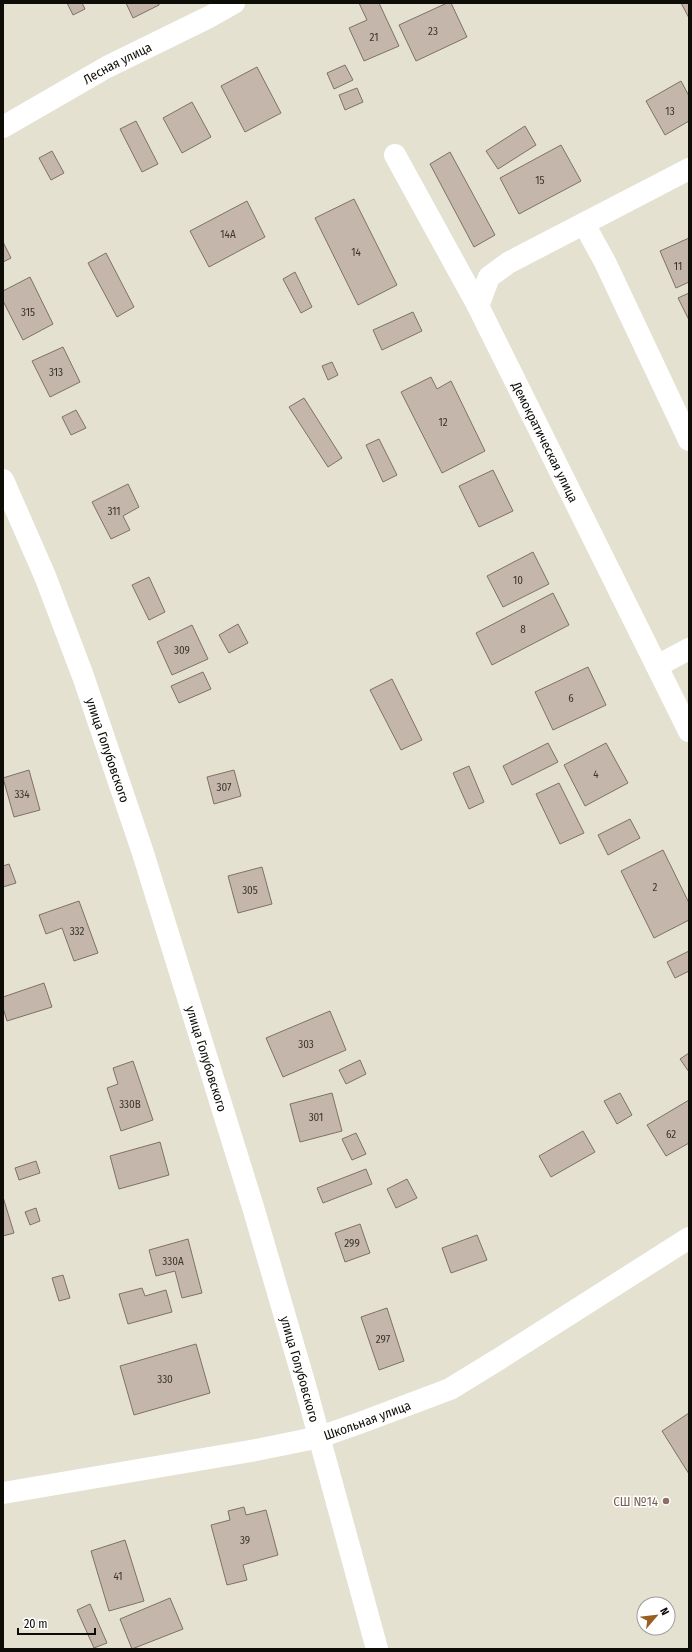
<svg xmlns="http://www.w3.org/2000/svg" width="692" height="1652" font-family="'Fira Sans Condensed',sans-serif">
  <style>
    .building { fill: #c5b6ab; stroke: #7e7166 }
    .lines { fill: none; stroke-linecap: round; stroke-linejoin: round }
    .minor { stroke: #fff; stroke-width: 22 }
    .education-dot { fill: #8d6e63; stroke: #fff; stroke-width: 1.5 }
    .labels { text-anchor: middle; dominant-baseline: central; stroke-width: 3; stroke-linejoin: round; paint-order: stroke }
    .number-label { font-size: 11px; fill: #3b362f }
    .street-label { font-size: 13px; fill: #0d0c06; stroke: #fff }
    .education-label { font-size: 13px; fill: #785e54; stroke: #fff; text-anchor: end }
  </style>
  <rect width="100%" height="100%" fill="#e4e1d0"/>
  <!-- building -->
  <g class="building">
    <path d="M67,3H82L85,9L73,15Z"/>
    <path d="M126,3H159V5L133,18Z"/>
    <path d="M359,3H379L399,46L364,61L349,28L367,20Z"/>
    <path d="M447,3H451L467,37L416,61L399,25Z"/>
    <path d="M681,3H689V18Z"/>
    <path d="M345,65L353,80L334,89L327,73Z"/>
    <path d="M257,67L281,113L245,132L221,86Z"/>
    <path d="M681,81L689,96V121L665,135L646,101Z"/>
    <path d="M357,88L363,102L345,110L339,95Z"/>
    <path d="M192,102L211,137L182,153L163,118Z"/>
    <path d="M136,121L158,164L142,172L120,129Z"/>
    <path d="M525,126L536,145L498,169L486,151Z"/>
    <path d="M561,145L581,181L519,214L500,178Z"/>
    <path d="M52,151L64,173L51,180L39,158Z"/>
    <path d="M450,152L495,235L474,247L430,164Z"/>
    <path d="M354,199L397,285L358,305L315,218Z"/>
    <path d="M247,201L265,237L209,267L190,231Z"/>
    <path d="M689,238V282L676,288L660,251Z"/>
    <path d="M3,242L11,258L3,262Z"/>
    <path d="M106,253L134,307L117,317L88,263Z"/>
    <path d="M295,272L312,307L301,313L283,279Z"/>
    <path d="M30,277L53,324L23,340L3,301V291Z"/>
    <path d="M689,293V320L678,298Z"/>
    <path d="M413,312L422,331L382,350L373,330Z"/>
    <path d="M63,347L80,382L50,397L32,361Z"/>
    <path d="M332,362L338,375L328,380L322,366Z"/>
    <path d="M431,377L437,389L451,381L485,451L442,473L401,392Z"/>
    <path d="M304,398L342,458L328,467L289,407Z"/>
    <path d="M76,410L86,428L71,435L62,417Z"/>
    <path d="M379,439L397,475L383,482L366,445Z"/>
    <path d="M493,470L513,511L479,527L459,486Z"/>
    <path d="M128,484L139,507L123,516L130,530L111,539L92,502Z"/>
    <path d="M533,552L549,584L503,607L487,576Z"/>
    <path d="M149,577L165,612L149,620L132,585Z"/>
    <path d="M553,593L569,625L492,665L476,633Z"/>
    <path d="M238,624L248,643L229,653L219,635Z"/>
    <path d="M192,625L208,659L172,675L157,642Z"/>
    <path d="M588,667L606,705L553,730L535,692Z"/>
    <path d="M203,672L211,689L179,703L171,686Z"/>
    <path d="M392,679L422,740L401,750L370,690Z"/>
    <path d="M548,743L558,762L512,785L503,766Z"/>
    <path d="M606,743L628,783L585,806L564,765Z"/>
    <path d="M469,766L484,802L469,809L453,773Z"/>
    <path d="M29,770L40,810L14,817L3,778Z"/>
    <path d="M234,770L241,796L214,804L207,777Z"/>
    <path d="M559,783L584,833L560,844L536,794Z"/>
    <path d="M630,819L640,838L608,855L598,835Z"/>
    <path d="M663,850L689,903V920L654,938L621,871Z"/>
    <path d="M9,864L16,883L3,887V866Z"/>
    <path d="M262,867L272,904L238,913L228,876Z"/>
    <path d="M79,901L98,953L74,961L62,928L46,934L39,915Z"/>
    <path d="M689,951V971L675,978L667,962Z"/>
    <path d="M44,983L52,1007L7,1021L3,1008V997Z"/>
    <path d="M330,1011L346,1050L283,1077L266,1038Z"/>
    <path d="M689,1053V1072L680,1059Z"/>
    <path d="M360,1060L366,1074L346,1084L339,1070Z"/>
    <path d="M133,1061L153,1120L121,1131L107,1088L118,1084L113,1068Z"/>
    <path d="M332,1093L342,1131L300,1142L290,1104Z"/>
    <path d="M620,1093L632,1115L617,1124L604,1101Z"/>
    <path d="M689,1100V1143L666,1156L647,1125Z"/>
    <path d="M583,1131L595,1152L551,1177L539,1156Z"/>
    <path d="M356,1133L366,1154L352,1160L342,1139Z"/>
    <path d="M160,1142L169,1175L119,1189L110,1156Z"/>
    <path d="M36,1161L40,1173L19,1180L15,1168Z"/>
    <path d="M366,1169L372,1184L323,1203L317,1188Z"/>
    <path d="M407,1179L417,1198L396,1208L387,1189Z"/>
    <path d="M3,1197L14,1233L3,1236Z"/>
    <path d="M36,1208L40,1221L30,1225L25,1212Z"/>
    <path d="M360,1224L370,1253L345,1262L335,1233Z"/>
    <path d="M477,1235L487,1260L451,1273L442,1248Z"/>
    <path d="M188,1239L202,1293L182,1298L175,1271L156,1276L149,1250Z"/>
    <path d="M63,1275L70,1298L59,1301L52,1278Z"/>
    <path d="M142,1288L145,1296L166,1290L172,1312L128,1324L119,1294Z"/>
    <path d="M387,1308L404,1361L379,1370L361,1317Z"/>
    <path d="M196,1344L210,1393L134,1415L120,1366Z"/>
    <path d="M689,1413V1474L662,1431Z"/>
    <path d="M244,1507L246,1515L266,1510L278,1555L243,1565L247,1580L227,1585L211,1525L230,1520L228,1511Z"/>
    <path d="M125,1540L144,1601L109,1611L91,1551Z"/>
    <path d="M170,1598L183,1629L132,1649L120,1619Z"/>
    <path d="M90,1604L107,1643L94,1648L77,1610Z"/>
  </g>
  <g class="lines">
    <!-- minor -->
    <g class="minor">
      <path id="s1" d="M3,127L107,67L209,17L234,3"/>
      <path id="s2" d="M395,155L478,306L689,731"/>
      <path d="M584,224L605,262L689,440"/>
      <path d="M478,306L489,277L508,263L689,169"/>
      <path id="s3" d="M3,480L45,576L83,676L143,853L253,1207L305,1385L377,1649"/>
      <path d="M657,666L689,649"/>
      <path id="s4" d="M3,1493L256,1450L320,1437L365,1421L450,1389L499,1359L689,1238"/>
    </g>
  </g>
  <!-- markers -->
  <circle class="education-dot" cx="666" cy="1501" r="4"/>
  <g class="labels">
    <!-- number labels -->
    <g class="number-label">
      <text x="433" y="31">23</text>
      <text x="374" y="37">21</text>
      <text x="670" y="111">13</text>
      <text x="540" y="180">15</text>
      <text x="228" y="234">14А</text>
      <text x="356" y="252">14</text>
      <text x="678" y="266">11</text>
      <text x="28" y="312">315</text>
      <text x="56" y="372">313</text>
      <text x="443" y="422">12</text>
      <text x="114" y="511">311</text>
      <text x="518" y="580">10</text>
      <text x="523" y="629">8</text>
      <text x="182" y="650">309</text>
      <text x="571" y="698">6</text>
      <text x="596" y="774">4</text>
      <text x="224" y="787">307</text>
      <text x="22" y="794">334</text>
      <text x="655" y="887">2</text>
      <text x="250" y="890">305</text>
      <text x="77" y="931">332</text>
      <text x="306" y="1044">303</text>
      <text x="130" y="1104">330В</text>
      <text x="316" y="1117">301</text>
      <text x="671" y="1134">62</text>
      <text x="352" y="1243">299</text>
      <text x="173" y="1261">330А</text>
      <text x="383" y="1339">297</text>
      <text x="165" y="1379">330</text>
      <text x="245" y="1540">39</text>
      <text x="118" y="1576">41</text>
    </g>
    <!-- street labels -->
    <g class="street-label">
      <text stroke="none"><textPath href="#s1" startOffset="131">Лесная улица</textPath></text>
      <text stroke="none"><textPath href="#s2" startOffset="324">Демократическая улица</textPath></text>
      <text stroke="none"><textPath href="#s3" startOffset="290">улица Голубовского</textPath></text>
      <text stroke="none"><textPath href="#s3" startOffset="614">улица Голубовского</textPath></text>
      <text stroke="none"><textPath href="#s3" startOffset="938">улица Голубовского</textPath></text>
      <text stroke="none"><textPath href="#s4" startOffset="372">Школьная улица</textPath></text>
    </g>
    <!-- education labels -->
    <g class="education-label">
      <text x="658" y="1501">СШ №14</text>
    </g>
  </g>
  <!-- border -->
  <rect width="692" height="1652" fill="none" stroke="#0d0c06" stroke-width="8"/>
  <!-- north arrow -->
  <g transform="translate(656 1616) rotate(62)"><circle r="19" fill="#ffffff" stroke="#9e9e9b"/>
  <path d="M0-3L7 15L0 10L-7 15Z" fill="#9a5f20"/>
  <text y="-6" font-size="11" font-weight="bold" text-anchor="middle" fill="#0d0c06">N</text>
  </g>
  <!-- scale -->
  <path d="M18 1628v6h77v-6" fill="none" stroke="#0d0c06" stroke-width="2"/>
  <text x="24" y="1628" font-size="12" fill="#0d0c06" stroke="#ffffff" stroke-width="3" paint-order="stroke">20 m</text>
</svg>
